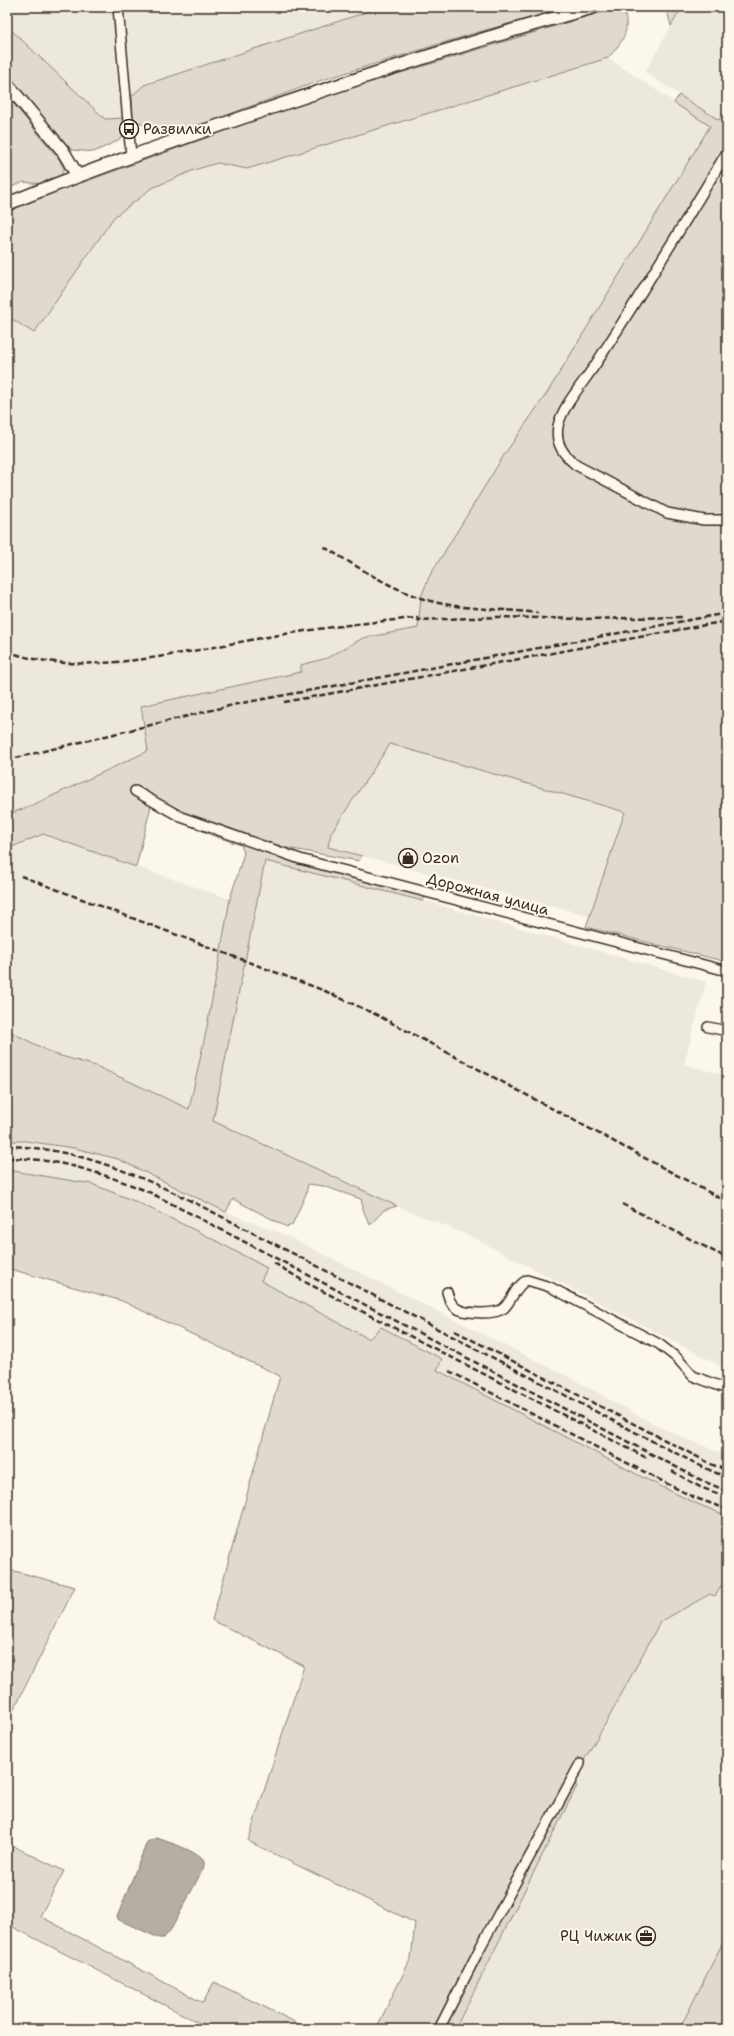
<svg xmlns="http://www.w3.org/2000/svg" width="734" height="2036" font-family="'Shantell Sans',sans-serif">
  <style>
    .built { fill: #ede8dd }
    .green { fill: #dfd9ce; stroke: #8d8276 }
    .water { fill: #b6aea2; stroke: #85796d }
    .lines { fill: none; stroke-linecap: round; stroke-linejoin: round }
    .street-casing { stroke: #3b2a1e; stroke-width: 12 }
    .secondary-casing { stroke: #3b2a1e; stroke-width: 15 }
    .street { stroke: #fbf7ec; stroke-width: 9 }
    .secondary { stroke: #fbf7ec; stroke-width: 12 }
    .rail { stroke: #3b2a1e; stroke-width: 2.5; stroke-dasharray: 6 3; stroke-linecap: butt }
    .labels { text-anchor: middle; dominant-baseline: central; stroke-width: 4; stroke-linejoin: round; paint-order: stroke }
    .poi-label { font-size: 15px; fill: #3b2a1e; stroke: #fbf7ec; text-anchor: start }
    .street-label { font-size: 15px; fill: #3b2a1e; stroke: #fbf7ec }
  </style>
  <rect width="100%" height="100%" fill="#fbf7ec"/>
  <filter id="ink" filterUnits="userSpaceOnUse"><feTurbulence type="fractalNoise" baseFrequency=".025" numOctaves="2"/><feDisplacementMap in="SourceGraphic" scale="8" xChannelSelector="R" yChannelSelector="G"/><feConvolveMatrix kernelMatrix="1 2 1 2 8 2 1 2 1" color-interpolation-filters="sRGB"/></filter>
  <g filter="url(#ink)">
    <!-- built -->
    <g class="built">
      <path d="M7,7H382L144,85L132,96L133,117L105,119L7,26Z"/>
      <path d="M682,7H727V107L719,121L645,72Z"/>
      <path d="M608,58L710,126L547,393L504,455L429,577L421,597L418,629L363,638L326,658L301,665V672L141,706L148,751L35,804L7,815V316L34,332L114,217L141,197L150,189L194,170L217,163L247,169Z"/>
      <path d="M390,744L625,812L590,916L328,847L331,833Z"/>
      <path d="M42,834L230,899L207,1027L189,1109L96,1066L54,1054L7,1030V849Z"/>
      <path d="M265,861L429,902L706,982L684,1064L727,1076V1369L470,1236L397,1206L212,1121Z"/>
      <path d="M11,1140L74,1148L118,1159L226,1212L283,1234L567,1376L659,1427L727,1456V1516L693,1502L644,1478L436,1370L442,1359L381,1327L369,1340L261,1281L267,1268L7,1170Z"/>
      <path d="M727,1577V1934L679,2029H455L577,1787L571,1782L607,1721L660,1622L710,1594L715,1596Z"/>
    </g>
    <!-- green -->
    <g class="green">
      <path d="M382,7H570L475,33L319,81L184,131C160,135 152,133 133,117L132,96L144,85Z"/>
      <path d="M666,7H682L671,26Z"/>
      <path d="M615,8L624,11C631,33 621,43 608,58L247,169L217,163L194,170L150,189L141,197L114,217L34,333L7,316V212L59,191L308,101Z"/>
      <path d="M7,26L105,119L124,118L125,134L117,141L94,152L72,150L52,132L7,78Z"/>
      <path d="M679,95L719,120L727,107V962L586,927L625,812L390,744L331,833L328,847L362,856L359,861L287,848L275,844L269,851L426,895L423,901L265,861L213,1121L397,1206L384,1210L370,1225L364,1212L361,1199L323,1186L308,1184L306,1194L292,1225L287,1227L233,1199L226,1212L118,1159L74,1148L25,1141H11L7,1170L92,1184L137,1202L205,1235L267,1268L261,1281L369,1339L381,1327L442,1359L437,1370L644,1478L693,1502L727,1516V1577L715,1596L710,1594L660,1622L607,1721L571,1782L577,1786L455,2029H376L411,1958L415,1923L248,1841L304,1666L212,1620L280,1376L122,1301L7,1268V1030L54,1054L96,1066L189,1109L207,1027L230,899L244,853L241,845L211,835L151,806L136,867L43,834L7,849V815L35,804L148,751L141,706L301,672V665L327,658L363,638L418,628L421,597L429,577L504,455L547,393L710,126L674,103Z"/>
      <path d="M7,96L59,159L64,169L60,178L41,184L23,182L7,189Z"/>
      <path d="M7,1402L11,1403L7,1465Z"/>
      <path d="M7,1569L75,1587L7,1723Z"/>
      <path d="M7,1843L64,1871L40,1916L203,2003L214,1982L309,2029H211L7,1924Z"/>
      <path d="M727,1934V2029H679L686,2016Z"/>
    </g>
    <!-- water -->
    <path class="water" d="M157,1838C168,1842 195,1850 203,1860C205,1863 204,1866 203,1869L172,1928L164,1938H159L119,1920L117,1917L147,1842Z"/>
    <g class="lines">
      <!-- street casing -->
      <g class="street-casing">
        <g id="street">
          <path d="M118,7L131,156"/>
          <path d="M727,152C685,222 643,291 599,359C587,379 563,404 558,426C555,444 563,454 576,465L667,513L704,520H727"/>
          <path d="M135,791L181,817L300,859L727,971"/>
          <path d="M708,1027L727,1031"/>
          <path d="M447,1292C449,1299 450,1303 456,1308C464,1314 496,1315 504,1308C513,1299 515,1286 527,1280L550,1287L659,1344L677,1358L693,1376L727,1389"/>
          <path d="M439,2029L481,1946L580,1764"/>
        </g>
      </g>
      <!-- secondary casing -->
      <g class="secondary-casing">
        <g id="secondary">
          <path d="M7,84L63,151L77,175"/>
          <path d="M7,204C87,171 168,143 250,115C364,76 478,39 594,7"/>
        </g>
      </g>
      <!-- street -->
      <use href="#street" class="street"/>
      <!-- secondary -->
      <use href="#secondary" class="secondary"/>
      <!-- rail -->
      <g class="rail">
        <path d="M324,547C362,569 400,596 444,604C475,610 508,609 538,613"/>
        <path d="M7,651C83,681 194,649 273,636C321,628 369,622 417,618L418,620L499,617L582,619L684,617"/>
        <path d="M284,702L727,621"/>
        <path d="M7,760L237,704L727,613"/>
        <path d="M21,876L325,991L377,1015L727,1202"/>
        <path d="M7,1146C99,1148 181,1196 261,1237C362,1289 462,1342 563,1394C596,1412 629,1429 662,1446C684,1457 704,1469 727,1477"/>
        <path d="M7,1158C58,1158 102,1173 149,1192L703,1481L727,1491"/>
        <path d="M622,1204L727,1258"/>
        <path d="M274,1263L305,1282L647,1458"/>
        <path d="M455,1331L713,1465L727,1470"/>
        <path d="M449,1371L693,1497L727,1509"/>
        <path d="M672,1471L700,1487L727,1497"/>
      </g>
    </g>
  </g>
  <!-- icons -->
  <defs>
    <g id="bus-ring" transform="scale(1)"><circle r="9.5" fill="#fbf7ec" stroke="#3b2a1e" stroke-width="1.5"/><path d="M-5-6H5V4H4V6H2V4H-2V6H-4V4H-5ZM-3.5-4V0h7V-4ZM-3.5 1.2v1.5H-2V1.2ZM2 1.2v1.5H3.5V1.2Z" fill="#3b2a1e"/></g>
    <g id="shop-ring" transform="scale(1)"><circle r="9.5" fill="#fbf7ec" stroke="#3b2a1e" stroke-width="1.5"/><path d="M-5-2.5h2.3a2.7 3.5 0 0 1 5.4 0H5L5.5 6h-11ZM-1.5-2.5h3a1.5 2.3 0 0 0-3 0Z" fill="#3b2a1e"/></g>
    <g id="office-ring" transform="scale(1)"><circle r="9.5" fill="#fbf7ec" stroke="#3b2a1e" stroke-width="1.5"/><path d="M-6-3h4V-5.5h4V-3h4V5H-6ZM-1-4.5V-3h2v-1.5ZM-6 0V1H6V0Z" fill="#3b2a1e"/></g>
  </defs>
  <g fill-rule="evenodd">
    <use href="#bus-ring" x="129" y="129"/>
    <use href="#shop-ring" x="408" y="858"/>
    <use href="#office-ring" x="646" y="1936"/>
  </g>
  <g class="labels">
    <!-- poi labels -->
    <g class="poi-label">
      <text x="143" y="129">Развилки</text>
      <text x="422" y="858">Ozon</text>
      <text x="632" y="1936" text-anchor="end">РЦ Чижик</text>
    </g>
    <!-- street labels -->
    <g class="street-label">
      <text transform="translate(488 894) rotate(15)">Дорожная улица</text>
    </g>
  </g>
  <!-- margin -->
  <rect width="734" height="2036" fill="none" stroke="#fbf7ec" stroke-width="24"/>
  <rect x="12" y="12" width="710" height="2012" fill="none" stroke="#3b2a1e" stroke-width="1.5" filter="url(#ink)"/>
</svg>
